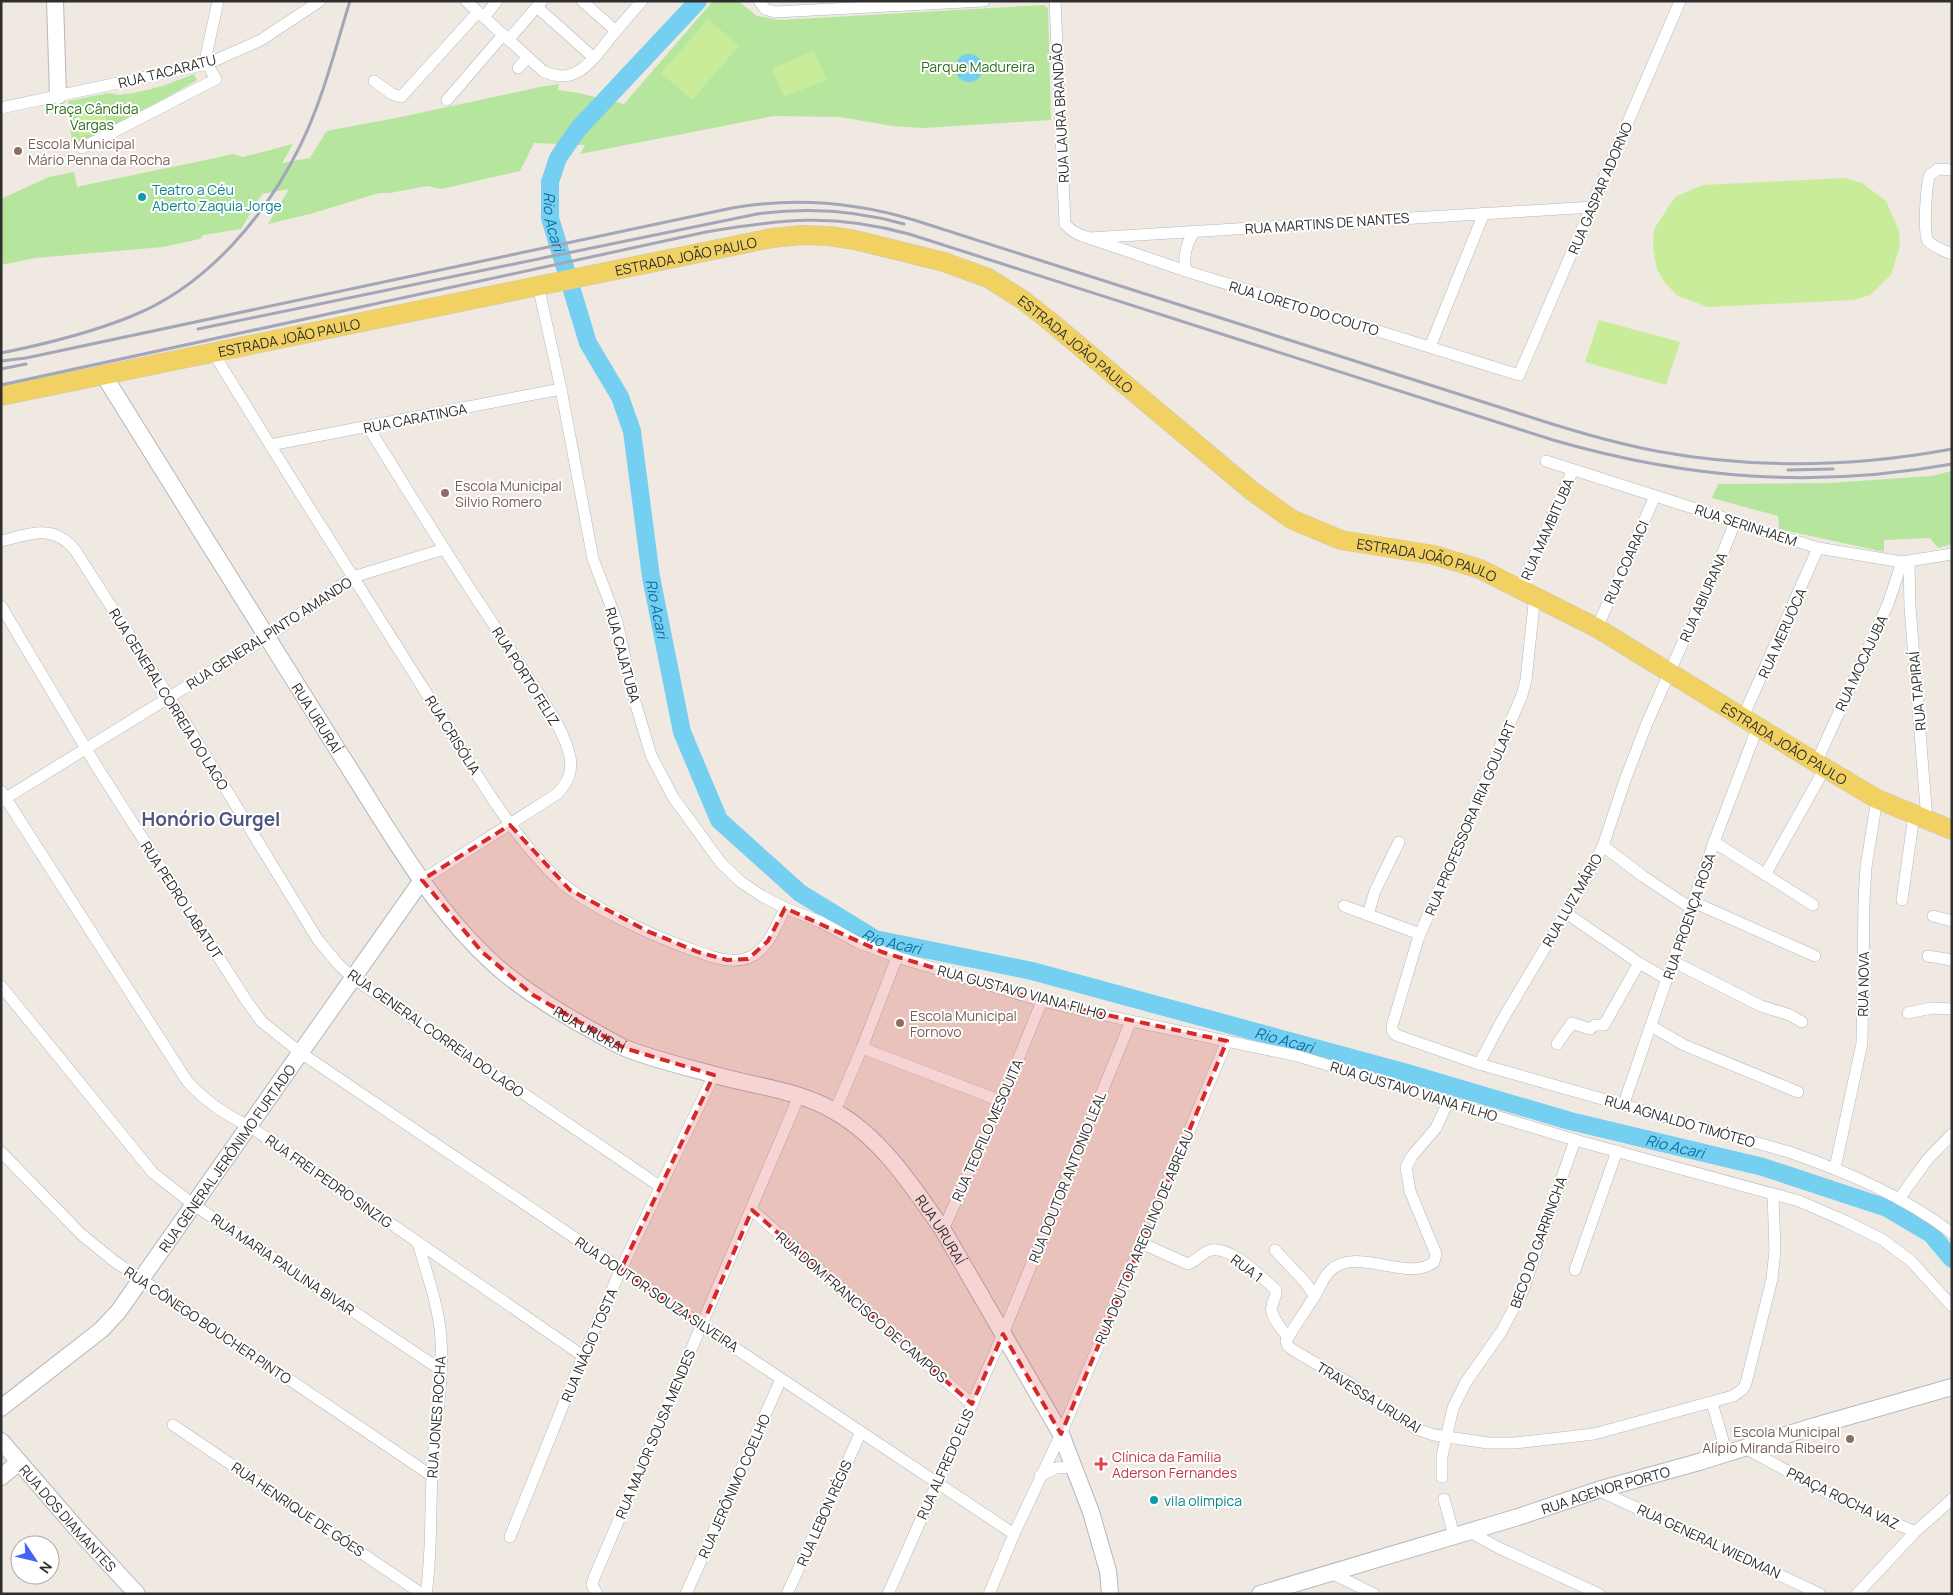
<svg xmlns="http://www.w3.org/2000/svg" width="1953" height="1595" font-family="Manrope,sans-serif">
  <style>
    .green { fill: #b6e59e }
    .pitch { fill: #c9ec9a }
    .water { fill: #75cff0 }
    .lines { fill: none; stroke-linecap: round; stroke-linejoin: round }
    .river { stroke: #75cff0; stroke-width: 18 }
    .street-casing { stroke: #b4b7c1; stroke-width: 12 }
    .secondary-casing { stroke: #b4b7c1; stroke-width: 18 }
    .primary-casing { stroke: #c9c9c9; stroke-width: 20 }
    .street { stroke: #fff; stroke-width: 11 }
    .secondary { stroke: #fff; stroke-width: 16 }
    .primary { stroke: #f2d163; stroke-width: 19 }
    .rail { stroke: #a3a6b8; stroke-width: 3 }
    .marked { fill: #d62828; fill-opacity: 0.2; stroke: #d62828; stroke-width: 4; stroke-dasharray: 10 6; stroke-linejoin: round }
    .education-dot { fill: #8d6e63; stroke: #fff; stroke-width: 2 }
    .culture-dot { fill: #0f9aa8; stroke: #fff; stroke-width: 2 }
    .health-dot { fill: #e0444e; stroke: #fff; stroke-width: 2 }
    .labels { text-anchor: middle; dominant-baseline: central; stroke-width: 4; stroke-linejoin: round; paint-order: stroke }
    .park-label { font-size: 14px; fill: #2c6e1b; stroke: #fff }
    .street-label { font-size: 14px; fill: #2e2e2e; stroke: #fff }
    .education-label { font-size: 14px; fill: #785e54; stroke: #fff; text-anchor: start }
    .culture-label { font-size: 14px; fill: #0d838f; stroke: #fff; text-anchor: start }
    .health-label { font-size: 14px; fill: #be3a42; stroke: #fff; text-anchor: start }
    .water-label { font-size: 15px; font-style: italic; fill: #0d6fa3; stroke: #fff }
    .district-label { font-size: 19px; font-weight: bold; fill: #4d5680; stroke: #fff }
  </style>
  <rect width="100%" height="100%" fill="#efe9e1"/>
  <!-- green -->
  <g class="green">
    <path d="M713,1H738L757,16L780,20L1044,5L1048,9L1051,120L923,128L892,126L840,117L774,116L580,154L585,145L534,143L520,171L441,189L427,186L390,193H379L310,214L268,224L289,189L262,194L241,229L203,235L200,239L163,247L35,258L1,265V199L49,177L74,172L77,187C129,175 181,166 233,154L243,157L293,144L282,163L310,158L326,132L331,130L396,118L540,87L559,84L558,90L579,93L624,104Z"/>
    <path d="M194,74L197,80L123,123L87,141L72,143L68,101L109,93L119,95L134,93L163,86Z"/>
    <path d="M1952,471V544L1938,548L1930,538L1884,540V552L1779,529L1778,516L1712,498L1718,484L1829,483L1931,476Z"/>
  </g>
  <!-- pitch -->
  <g class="pitch">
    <path d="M708,19L739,46L692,100L661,73Z"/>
    <path d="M814,51L827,80L784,96L772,68Z"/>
    <path d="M100,106L108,123L80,137L72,120Z"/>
    <path d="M1846,178L1862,183L1886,201L1899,231L1900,246L1891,275L1870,295L1854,300L1708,307L1678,296L1665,283L1657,269L1653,248L1654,229L1675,197L1703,185Z"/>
    <path d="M1599,320L1680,342L1666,385L1585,362Z"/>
  </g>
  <!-- water -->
  <circle class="water" cx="969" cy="68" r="14"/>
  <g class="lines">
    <!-- river -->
    <path class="river" id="s1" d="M698,1L578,129L558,158L550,182V218L588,343L620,397L632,431L651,577L682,732L719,820L800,893L875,939L1032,971L1407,1073L1570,1121L1763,1167L1887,1208L1931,1234L1952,1259"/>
    <!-- street casing -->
    <g class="street-casing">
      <g id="street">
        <path d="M466,1L543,71C576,88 593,59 611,37C621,25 631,13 642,1"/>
        <path d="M582,1L616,31"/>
        <path d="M759,1L765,9L775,12L984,1"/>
        <path d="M1055,1L1065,224C1072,232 1079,235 1089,238L1593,207"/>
        <path d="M537,7L594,58"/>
        <path d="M484,17L497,1"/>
        <path d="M509,39L542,1"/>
        <path d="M518,68L528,57"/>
        <path d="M374,81L392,94L401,97L478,12"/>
        <path d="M447,100L503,35"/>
        <path d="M1,108L207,64L261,40L320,1"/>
        <path d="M82,148L216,79L207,64L206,56L218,1"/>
        <path d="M1952,170L1938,169L1930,175C1926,183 1923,235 1928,241C1933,247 1945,251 1952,254"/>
        <path d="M1089,238L1186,271L1519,375L1680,1"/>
        <path d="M1186,271C1183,257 1186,244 1194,232"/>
        <path d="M538,285L561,389L593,559L617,622L633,695L651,755L673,797L721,863L741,882L762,896L785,908L821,922L857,942L897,957L1042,1001L1131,1021L1298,1056L1575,1140L1799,1201L1845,1221L1883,1240L1911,1261L1952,1306"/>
        <path d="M1430,347L1484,213"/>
        <path d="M213,352C282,466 354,578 425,691C466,755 506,832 562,883C589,906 649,934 682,946C713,957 746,974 768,941C775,931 780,919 785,908"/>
        <path d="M368,427C407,489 445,552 486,613C504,640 522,668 540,696C552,715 565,734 570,757C573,773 567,783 557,794L422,880"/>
        <path d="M270,445L561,389"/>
        <path d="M1546,461L1818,548L1902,562L1952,554"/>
        <path d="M1,541C31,534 53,523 75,550L180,714L318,940L339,965L353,978L661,1187"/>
        <path d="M1909,562L1910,607L1927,820"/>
        <path d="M1520,588L1573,470"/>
        <path d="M1535,595L1526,680L1522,695L1418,939L1392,1026V1030L1396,1035L1479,1064L1789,1152C1847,1172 1903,1196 1952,1233"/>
        <path d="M1,606L97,767L246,1000L262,1022L301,1053L621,1269L702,1326L1014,1534"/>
        <path d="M1597,628L1655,496"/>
        <path d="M1743,717L1818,548"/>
        <path d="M1816,763L1888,604L1902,562"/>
        <path d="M1,791L187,1081C205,1101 225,1115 249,1126L583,1356"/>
        <path d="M1,801L267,637L353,577L444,549"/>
        <path d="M1714,842L1813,905"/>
        <path d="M1603,846L1644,877L1691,908"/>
        <path d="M1765,875L1825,768"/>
        <path d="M1902,900L1914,815"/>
        <path d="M1693,902L1815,956"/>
        <path d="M1344,906L1420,934"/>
        <path d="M1566,913L1639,963L1667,979"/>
        <path d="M1368,915L1375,891L1399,842"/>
        <path d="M1933,916L1952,921"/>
        <path d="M1928,956L1952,960"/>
        <path d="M1674,962L1761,1006L1790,1015L1802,1022"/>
        <path d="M1,986L153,1173L194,1205L441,1370"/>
        <path d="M1908,1013L1932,1008L1952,1009"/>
        <path d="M1651,1026L1684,1045L1798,1092"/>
        <path d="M1557,1044L1572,1023L1590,1029L1595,1025H1604L1639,963"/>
        <path d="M862,1048L1001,1101"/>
        <path d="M1479,1064L1501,1022L1586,879L1603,846L1625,780L1647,723L1724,550L1735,522"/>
        <path d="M1448,1102L1436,1128L1412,1156L1406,1167L1410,1191L1436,1254L1434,1262C1407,1283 1358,1246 1331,1270C1324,1276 1320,1287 1315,1295C1306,1311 1295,1325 1286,1341L1288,1346L1293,1350L1349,1383L1416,1429L1434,1435L1488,1443H1515L1594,1434L1733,1396L1743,1389L1746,1383L1772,1279L1775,1250L1773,1194"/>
        <path d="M1623,1106L1714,842L1758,726"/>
        <path d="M835,1111L862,1048L897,957"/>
        <path d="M1,1152L82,1235L114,1261L432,1476"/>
        <path d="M1835,1168L1862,1043L1864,901L1866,867L1877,799"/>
        <path d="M1899,1199L1927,1160L1952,1134"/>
        <path d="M752,1210L972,1404"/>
        <path d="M943,1230L1001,1101L1042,1001"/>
        <path d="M418,1243C427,1274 439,1307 441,1339C444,1385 434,1431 432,1476C430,1516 432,1554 426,1594"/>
        <path d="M1141,1243L1188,1264C1197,1261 1202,1252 1211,1250C1232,1246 1262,1278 1276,1290C1277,1297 1273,1299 1272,1306C1269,1316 1283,1330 1288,1338"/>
        <path d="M1275,1250L1305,1282L1315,1296"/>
        <path d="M1575,1270L1617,1151"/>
        <path d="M1712,1403L1727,1454"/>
        <path d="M173,1425L422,1594"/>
        <path d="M1745,1448L1826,1492L1915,1532"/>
        <path d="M1040,1476L1056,1468L1074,1467"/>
        <path d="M1442,1477V1456L1453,1408L1466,1382L1501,1332L1522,1293L1575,1140"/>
        <path d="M1598,1490L1820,1594"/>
        <path d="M1444,1499L1454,1535"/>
        <path d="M1468,1531L1499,1548L1599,1594"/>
        <path d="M510,1537L583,1356L621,1269L714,1075"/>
        <path d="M1331,1573L1374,1594"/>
        <path d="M597,1594L592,1585L594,1578L799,1096"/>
        <path d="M686,1594L781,1379"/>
        <path d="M787,1594L861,1432"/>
        <path d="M888,1594L1003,1334L1131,1021"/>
        <path d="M989,1594L1014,1534L1061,1434L1227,1041"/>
        <path d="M1857,1594L1915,1532L1952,1499"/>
      </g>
    </g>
    <!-- secondary casing -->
    <g class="secondary-casing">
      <g id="secondary">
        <path d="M55,1L58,96"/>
        <path id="s2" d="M103,374C182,500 259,626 339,752C388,828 436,918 508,976C536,998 565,1016 597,1033C606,1038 615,1044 625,1048C652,1059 686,1067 715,1075C754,1086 798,1090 834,1111C881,1137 913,1187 943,1230L1061,1434L1091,1512L1108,1571L1110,1594"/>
        <path id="s3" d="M1,1408L101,1330L118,1312L422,880"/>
        <path id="s4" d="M1,1441L77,1529L137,1594"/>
        <path d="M1,1477L19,1462"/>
        <path id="s5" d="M1260,1594L1518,1517L1598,1490L1699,1462L1815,1426L1952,1387"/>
      </g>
    </g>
    <!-- primary casing -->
    <g class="primary-casing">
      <g id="primary">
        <path id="s6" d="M1,396L772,238L801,235L829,236L855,240L944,262L988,278L1023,300L1052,323L1252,491L1291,519L1341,540L1434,555L1480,569L1597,628L1825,768L1877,799L1952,830"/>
      </g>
    </g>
    <!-- street -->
    <use href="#street" class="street"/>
    <!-- secondary -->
    <use href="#secondary" class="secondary"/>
    <!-- primary -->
    <use href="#primary" class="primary"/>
    <!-- rail -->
    <g class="rail">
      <path d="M198,329L757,214C807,207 855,210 904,224"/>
      <path d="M1,353C46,344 90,333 132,316C207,286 266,216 301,144C323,99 335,49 350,1"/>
      <path d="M1,361L26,358L732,208C794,197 854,202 914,220L1549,423C1584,434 1620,444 1656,451C1753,469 1855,467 1952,449"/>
      <path d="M1,369L26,364"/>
      <path d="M1,385L706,232C782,219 833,213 909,234L1553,440C1688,479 1813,489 1952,464"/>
      <path d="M1788,470L1833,469"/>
    </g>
  </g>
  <!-- marked area -->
  <path class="marked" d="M510,825L570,890L647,931L698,952L727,960L748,959L768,941L785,908L882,952L1042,1001L1227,1041L1061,1434L1003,1334L972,1404L752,1210L702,1326L621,1269L714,1075L624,1048L533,995L482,952L422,880Z"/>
  <!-- markers -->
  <g class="education-dot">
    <circle cx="18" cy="151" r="5"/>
    <circle cx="445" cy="493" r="5"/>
    <circle cx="900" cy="1023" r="5"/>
    <circle cx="1850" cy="1439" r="5"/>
  </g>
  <g class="culture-dot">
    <circle cx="142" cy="197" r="5"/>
    <circle cx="1154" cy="1500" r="5"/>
  </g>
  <path class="health-dot" d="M1098.5 1456.5h5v5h5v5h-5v5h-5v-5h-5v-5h5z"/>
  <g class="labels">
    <!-- park labels -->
    <g class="park-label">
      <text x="978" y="66">Parque Madureira</text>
      <text x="92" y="108">Praça Cândida<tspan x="92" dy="16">Vargas</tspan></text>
    </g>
    <!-- street labels -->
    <g class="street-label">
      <text transform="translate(167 71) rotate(-14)">RUA TACARATU</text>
      <text transform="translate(1060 113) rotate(-93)">RUA LAURA BRANDÃO</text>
      <text transform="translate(1600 188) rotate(-67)">RUA GASPAR ADORNO</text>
      <text transform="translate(1327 223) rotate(-4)">RUA MARTINS DE NANTES</text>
      <text stroke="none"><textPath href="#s6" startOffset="699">ESTRADA JOÃO PAULO</textPath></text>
      <text transform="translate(1304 308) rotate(17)">RUA LORETO DO COUTO</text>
      <text stroke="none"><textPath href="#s6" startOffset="294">ESTRADA JOÃO PAULO</textPath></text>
      <text stroke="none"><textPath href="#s6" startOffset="1119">ESTRADA JOÃO PAULO</textPath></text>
      <text transform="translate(415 418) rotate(-11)">RUA CARATINGA</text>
      <text transform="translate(1746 525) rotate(18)">RUA SERINHAEM</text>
      <text transform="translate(1547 529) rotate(-66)">RUA MAMBITUBA</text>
      <text stroke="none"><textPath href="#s6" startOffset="1539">ESTRADA JOÃO PAULO</textPath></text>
      <text transform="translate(1626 562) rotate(-66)">RUA COARACI</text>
      <text transform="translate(1703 597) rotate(-66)">RUA ABIURANA</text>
      <text transform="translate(269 633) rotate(-33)">RUA GENERAL PINTO AMANDO</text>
      <text transform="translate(1782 633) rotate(-66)">RUA MERUÓCA</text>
      <text transform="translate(623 655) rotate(75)">RUA CAJATUBA</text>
      <text transform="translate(1861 663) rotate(-65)">RUA MOCAJUBA</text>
      <text transform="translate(526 676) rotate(58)">RUA PORTO FELIZ</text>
      <text transform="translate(1917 691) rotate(-95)">RUA TAPIRAÍ</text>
      <text transform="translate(169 699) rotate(58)">RUA GENERAL CORREIA DO LAGO</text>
      <text stroke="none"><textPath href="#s2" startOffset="405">RUA URURAÍ</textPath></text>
      <text transform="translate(453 735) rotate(58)">RUA CRISÓLIA</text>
      <text stroke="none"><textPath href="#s6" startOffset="1944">ESTRADA JOÃO PAULO</textPath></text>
      <text transform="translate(1470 818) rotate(-67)">RUA PROFESSORA IRIA GOULART</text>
      <text transform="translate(182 900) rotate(57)">RUA PEDRO LABATUT</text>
      <text transform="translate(1572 900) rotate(-60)">RUA LUIZ MÁRIO</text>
      <text transform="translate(1689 916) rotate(-71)">RUA PROENÇA ROSA</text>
      <text transform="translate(1863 984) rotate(-89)">RUA NOVA</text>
      <text transform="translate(1022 992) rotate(15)">RUA GUSTAVO VIANA FILHO</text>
      <text stroke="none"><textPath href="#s2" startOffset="825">RUA URURAÍ</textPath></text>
      <text transform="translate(436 1033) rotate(35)">RUA GENERAL CORREIA DO LAGO</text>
      <text transform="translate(1414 1091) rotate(17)">RUA GUSTAVO VIANA FILHO</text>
      <text transform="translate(1680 1121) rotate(16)">RUA AGNALDO TIMÓTEO</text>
      <text transform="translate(987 1130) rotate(-66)">RUA TEOFILO MESQUITA</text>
      <text stroke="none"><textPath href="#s3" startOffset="340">RUA GENERAL JERÔNIMO FURTADO</textPath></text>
      <text transform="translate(1067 1177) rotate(-68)">RUA DOUTOR ANTONIO LEAL</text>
      <text transform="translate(329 1181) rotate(35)">RUA FREI PEDRO SINZIG</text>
      <text stroke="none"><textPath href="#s2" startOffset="1245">RUA URURAÍ</textPath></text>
      <text transform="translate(1144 1237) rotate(-67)">RUA DOUTOR AREOLINO DE ABREAU</text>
      <text transform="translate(1538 1242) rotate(-70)">BECO DO GARRINCHA</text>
      <text transform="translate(283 1264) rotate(34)">RUA MARIA PAULINA BIVAR</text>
      <text transform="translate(1247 1268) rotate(37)">RUA 1</text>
      <text transform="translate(657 1294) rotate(34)">RUA DOUTOR SOUZA SILVEIRA</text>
      <text transform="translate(862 1307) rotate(41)">RUA DOM FRANCISCO DE CAMPOS</text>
      <text transform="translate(208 1325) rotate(34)">RUA CÔNEGO BOUCHER PINTO</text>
      <text transform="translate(589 1345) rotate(-67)">RUA INÁCIO TOSTA</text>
      <text transform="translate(1369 1397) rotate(32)">TRAVESSA URURAI</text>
      <text transform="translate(436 1417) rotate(-86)">RUA JONES ROCHA</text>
      <text transform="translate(655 1434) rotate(-67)">RUA MAJOR SOUSA MENDES</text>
      <text transform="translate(945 1464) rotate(-66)">RUA ALFREDO ELIS</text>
      <text transform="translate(734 1486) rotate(-66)">RUA JERÔNIMO COELHO</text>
      <text stroke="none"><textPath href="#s5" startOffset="361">RUA AGENOR PORTO</textPath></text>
      <text transform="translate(1843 1498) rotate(26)">PRAÇA ROCHA VAZ</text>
      <text transform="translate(298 1509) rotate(34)">RUA HENRIQUE DE GÓES</text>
      <text transform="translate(824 1513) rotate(-66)">RUA LEBON RÉGIS</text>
      <text stroke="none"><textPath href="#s4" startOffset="102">RUA DOS DIAMANTES</textPath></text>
      <text transform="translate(1709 1541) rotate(25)">RUA GENERAL WIEDMAN</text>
    </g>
    <!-- education labels -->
    <g class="education-label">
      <text x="28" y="143">Escola Municipal<tspan x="28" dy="16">Mário Penna da Rocha</tspan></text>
      <text x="455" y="485">Escola Municipal<tspan x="455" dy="16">Silvio Romero</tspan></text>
      <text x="910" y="1015">Escola Municipal<tspan x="910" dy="16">Fornovo</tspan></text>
      <text x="1840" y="1431" text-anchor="end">Escola Municipal<tspan x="1840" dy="16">Alípio Miranda Ribeiro</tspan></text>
    </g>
    <!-- culture labels -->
    <g class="culture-label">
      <text x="152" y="189">Teatro a Céu<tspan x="152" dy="16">Aberto Zaquia Jorge</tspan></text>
      <text x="1164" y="1500">vila olimpica</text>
    </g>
    <!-- health labels -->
    <g class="health-label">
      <text x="1112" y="1456">Clínica da Família<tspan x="1112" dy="16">Aderson Fernandes</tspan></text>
    </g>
    <!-- water labels -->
    <g class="water-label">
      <text stroke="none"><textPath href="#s1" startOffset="276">Rio Acari</textPath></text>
      <text stroke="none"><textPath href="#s1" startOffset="681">Rio Acari</textPath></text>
      <text stroke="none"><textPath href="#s1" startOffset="1116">Rio Acari</textPath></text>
      <text stroke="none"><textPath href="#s1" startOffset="1521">Rio Acari</textPath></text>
      <text stroke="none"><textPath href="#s1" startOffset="1926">Rio Acari</textPath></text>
    </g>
    <!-- district labels -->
    <g class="district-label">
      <text x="211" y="819">Honório Gurgel</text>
    </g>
  </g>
  <!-- border -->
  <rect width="1953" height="1595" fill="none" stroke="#2e2e2e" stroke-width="5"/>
  <!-- north arrow -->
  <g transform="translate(35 1560) rotate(125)"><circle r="24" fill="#ffffff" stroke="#ababab"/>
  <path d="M0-4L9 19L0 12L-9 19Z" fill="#4264fb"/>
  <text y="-8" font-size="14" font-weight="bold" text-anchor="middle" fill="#2e2e2e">N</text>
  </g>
</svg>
